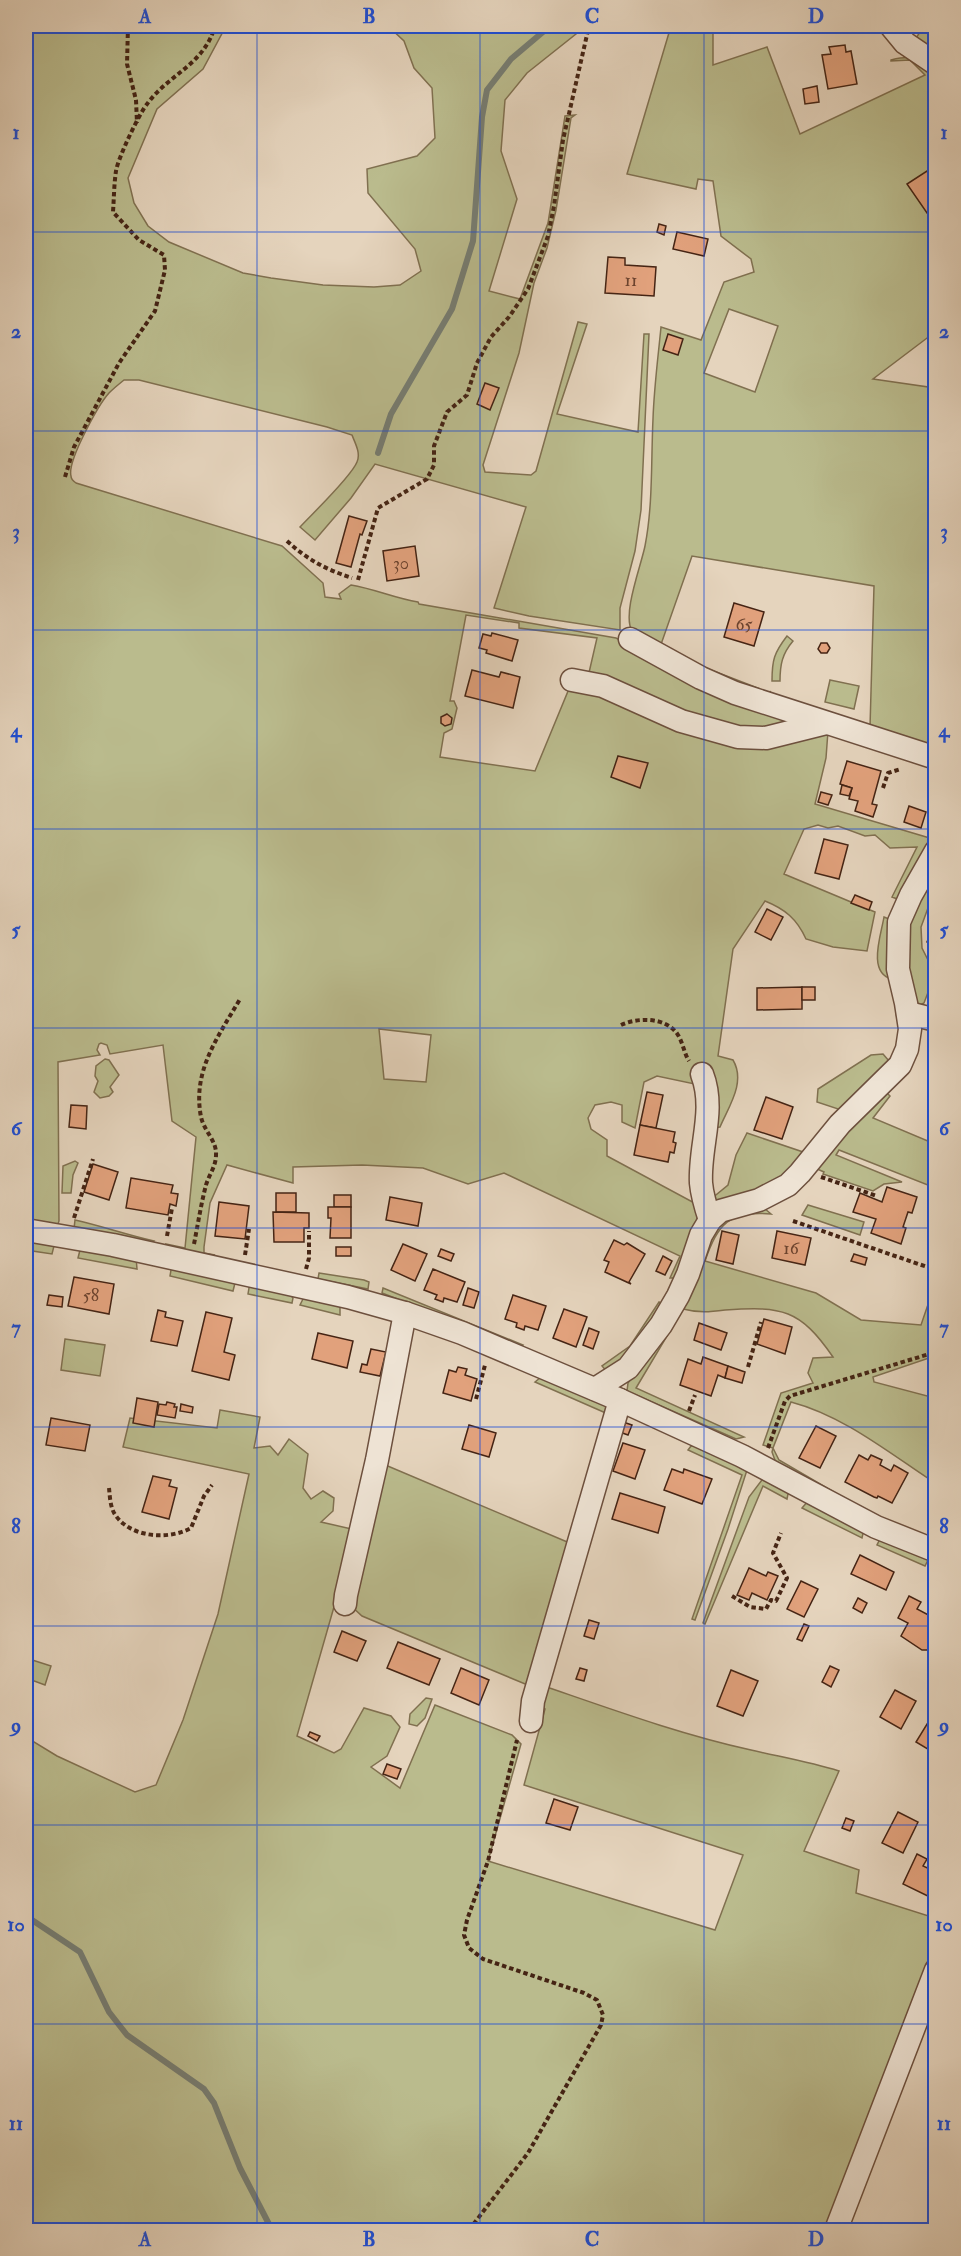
<svg xmlns="http://www.w3.org/2000/svg" width="961" height="2256" font-family="'IM FELL Double Pica',serif">
  <style>
    .green { fill: #babb8d; stroke: #807050; stroke-width: 1.5; fill-rule: evenodd }
    .lines { fill: none; stroke-linecap: round; stroke-linejoin: round }
    .stream { stroke: #767d72; stroke-width: 6 }
    .building { fill: #e1a17c; stroke: #452414; stroke-width: 1.5 }
    .minor-casing { stroke: #6d503e; stroke-width: 25 }
    .path { stroke: #452414; stroke-width: 4; stroke-dasharray: 4.5 3; stroke-linecap: butt }
    .minor { stroke: #eee3d4; stroke-width: 22 }
    .grid { fill: none; stroke: #1d4ed8; stroke-width: 1.5; stroke-opacity: 0.55 }
    .labels { text-anchor: middle; dominant-baseline: central; stroke-width: 4.5; stroke-linejoin: round; paint-order: stroke }
    .number-label { font-size: 18px; fill: #6c432e }
    .neatline { fill: none; stroke: #1d4ed8; stroke-width: 2 }
    .grid-label { font-size: 20px; text-anchor: middle; font-weight: bold; fill: #1d4ed8 }
  </style>
  <rect width="100%" height="100%" fill="#e5d4bd"/>
  <filter id="stains"><feTurbulence type="fractalNoise" baseFrequency=".00333" numOctaves="4"/><feColorMatrix values="0 0 0 0 .2 0 0 0 0 .09 0 0 0 0 .02 0 0 0 .5 -.17"/></filter>
  <radialGradient id="worn" r=".72"><stop offset=".6" stop-color="#630" stop-opacity="0"/><stop offset="1" stop-color="#630" stop-opacity=".3"/></radialGradient>
  <!-- green -->
  <g class="green">
    <path d="M26,26H226L203,69L157,109L128,178L134,203L148,226L169,242L243,273L271,278L323,285L374,287L400,285L421,271L415,249L368,193L367,169L417,156L435,138L432,88L414,68L404,41L388,26H586L527,73L505,100L501,151L517,199L489,291L520,299L548,223L565,116L575,115L571,118L556,210L547,248L534,283L519,353L483,465L485,472L531,475L536,471L578,322L587,324L557,414L638,432L644,334H649L641,510L635,551L620,608V630L529,616L494,608L526,507L375,464L351,498L315,540L300,527C313,513 351,477 357,462C361,453 355,443 352,435L327,427L139,380H124C119,384 114,388 109,393C99,404 67,461 71,476C71,479 73,481 76,483L282,546L323,583L325,597L341,599L339,594L351,585C375,589 394,598 418,602L419,604L616,638L727,694L796,718L799,721V726C717,749 662,698 588,677L597,638L519,628V623L466,615L450,701H454L457,708L452,729L444,733L440,757L535,771L571,684L611,694L672,723L734,740L763,743L783,741L819,730L828,731L826,758L815,804L933,839L900,900L892,897L917,847L890,848L875,835L865,836L838,826L828,828L818,825L804,829L784,874L875,912L867,951L833,947L806,939C797,919 785,909 765,901L733,949L718,1056L733,1060C746,1082 729,1106 720,1127L711,1128L714,1088L657,1076L644,1082L635,1128L622,1122V1105L611,1102L595,1105L588,1118L591,1129L607,1140V1156L700,1206L701,1218L691,1238L683,1273L679,1278H670L680,1256L504,1173L468,1184L423,1168L362,1165L293,1167V1183L227,1165L210,1203L204,1247V1253L215,1255L208,1257L167,1248L166,1244L185,1248L196,1137L172,1121L163,1045L110,1054L107,1045L101,1043L99,1044L97,1050L100,1055L58,1062L59,1221L57,1227L26,1222ZM379,1029L431,1035L426,1082L384,1079Z"/>
    <path d="M671,26H711L713,30V65L767,47L800,134L925,75L910,60L891,61V60C912,55 917,57 935,70V332L873,379L935,388V750L869,733L779,704C774,701 770,698 770,691L773,697L870,727L874,586L692,556L659,650L758,688L748,693C724,684 644,650 632,631C622,614 641,566 645,546C653,505 651,461 653,419C654,388 658,358 661,327L701,340L724,282L754,272L751,259L721,236L713,181L698,179L696,189L627,174ZM729,309L778,326L755,392L704,373Z"/>
    <path d="M924,26H935V58L914,41Z"/>
    <path d="M787,636L793,641C782,654 780,665 780,681H772C772,660 774,653 787,636Z"/>
    <path d="M830,680L859,686L854,709L825,702Z"/>
    <path d="M935,861V889L921,927L922,948L935,974L924,1003L918,1006L912,1000L905,927Z"/>
    <path d="M884,917L889,919L892,979C867,973 881,935 884,917Z"/>
    <path d="M883,1054L889,1061L841,1110L817,1102L818,1089L871,1055Z"/>
    <path d="M105,1059L109,1060L119,1075L110,1087L113,1092L109,1096L100,1098L94,1092L98,1081L95,1076L96,1066Z"/>
    <path d="M886,1092L890,1096L873,1118L935,1144V1193L929,1190L928,1185L839,1150L836,1155L902,1182L884,1184L873,1191L823,1174L824,1172L817,1169L842,1131Z"/>
    <path d="M747,1133L806,1153L789,1177L719,1207L711,1199L728,1185L736,1155Z"/>
    <path d="M75,1161L78,1163L73,1175L71,1193H62L63,1166Z"/>
    <path d="M808,1205L864,1222L860,1235L802,1215Z"/>
    <path d="M764,1208L771,1214C729,1210 718,1224 705,1261L816,1293L861,1320L921,1325L935,1284V1356L873,1377L874,1382L935,1398V1483C889,1453 844,1416 791,1402L773,1448L779,1460L856,1505L776,1463L772,1452L773,1448L763,1445L781,1393L813,1383L808,1373L813,1358L833,1357C800,1309 782,1306 725,1310C710,1312 698,1313 683,1309L636,1388L744,1437L736,1439L627,1391L628,1383L679,1307L702,1248L726,1216Z"/>
    <path d="M75,1220C102,1226 127,1235 154,1241L151,1244L74,1229Z"/>
    <path d="M26,1238L55,1242L52,1254L26,1250Z"/>
    <path d="M81,1246L136,1257L137,1269L78,1258Z"/>
    <path d="M172,1264L235,1283L233,1291L170,1276Z"/>
    <path d="M319,1273L364,1280L369,1282L368,1289L318,1279Z"/>
    <path d="M250,1282L288,1291L293,1298L292,1303L248,1294Z"/>
    <path d="M383,1288L523,1345L521,1347L382,1293Z"/>
    <path d="M309,1296L340,1304V1315L300,1305L303,1299Z"/>
    <path d="M659,1302L667,1306L645,1337L608,1373L602,1366L630,1346Z"/>
    <path d="M65,1339L105,1345L100,1376L61,1370Z"/>
    <path d="M541,1377L607,1403L608,1414L535,1382Z"/>
    <path d="M220,1410L260,1417L254,1448L270,1446L278,1455L289,1439L308,1454L303,1488L311,1499L323,1491L334,1498L333,1511L321,1522L356,1530L297,1736L334,1753L341,1749L364,1708L391,1716L400,1727L387,1756L371,1767L400,1788L435,1705L512,1735L521,1744L488,1861L715,1930L743,1855L524,1785L545,1709L536,1706L541,1685C611,1709 679,1734 751,1750C781,1757 810,1762 839,1771L804,1851L859,1870L856,1893L935,1918L936,1960L833,2230H26V1737L57,1756L135,1792L156,1785L183,1720L218,1614L249,1474L123,1447L130,1418L217,1428Z"/>
    <path d="M691,1446H702L748,1467L728,1529L695,1620L692,1619L742,1475L688,1450Z"/>
    <path d="M383,1464L572,1544L530,1686L362,1616L349,1604Z"/>
    <path d="M765,1476L789,1489L787,1499L763,1486L705,1624L703,1623L749,1497Z"/>
    <path d="M809,1500L864,1529L862,1538L802,1508Z"/>
    <path d="M881,1537L930,1556L925,1566L877,1545Z"/>
    <path d="M26,1658L51,1666L45,1685L26,1678Z"/>
    <path d="M426,1698L432,1699L425,1718L417,1726L409,1724L410,1714Z"/>
  </g>
  <g class="lines">
    <!-- stream -->
    <g class="stream">
      <path d="M378,453L391,414L452,309L473,241L482,117L487,90L511,59L550,26"/>
      <path d="M26,1916L80,1952L109,2012L127,2035L204,2089L214,2103L240,2168L272,2230"/>
    </g>
  </g>
  <!-- building -->
  <g class="building">
    <path d="M845,45L846,52L851,51L857,84L828,89L822,55L831,54L829,47Z"/>
    <path d="M817,86L819,102L805,104L803,89Z"/>
    <path d="M927,171L936,182V207L927,213L907,184Z"/>
    <path d="M659,224L666,226L664,235L657,232Z"/>
    <path d="M677,232L708,239L704,256L673,249Z"/>
    <path d="M608,257L625,258V265L656,267L654,296L605,293Z"/>
    <path d="M668,334L683,339L678,355L663,350Z"/>
    <path d="M485,383L499,388L490,410L477,404Z"/>
    <path d="M349,516L367,521L362,535L360,534L351,567L336,563Z"/>
    <path d="M415,546L419,576L387,581L383,551Z"/>
    <path d="M734,603L764,612L754,646L724,637Z"/>
    <path d="M492,633L518,640L512,661L486,653L487,650L479,648L483,634L491,636Z"/>
    <path d="M821,643H827L830,648L827,653H821L818,649Z"/>
    <path d="M472,670L499,677L501,672L520,677L513,708L465,696Z"/>
    <path d="M447,714L452,718L451,724L445,726L441,723V717Z"/>
    <path d="M618,756L648,763L640,788L611,777Z"/>
    <path d="M847,761L881,771L872,804L877,805L873,817L855,811L858,801L849,799L852,788L840,784Z"/>
    <path d="M842,785L852,788L849,796L840,794Z"/>
    <path d="M821,792L832,795L828,805L818,802Z"/>
    <path d="M909,806L926,812L921,828L904,822Z"/>
    <path d="M824,839L848,845L839,879L815,873Z"/>
    <path d="M855,895L872,902L869,910L851,903Z"/>
    <path d="M767,909L783,917L771,940L755,932Z"/>
    <path d="M935,925H936V946L927,942Z"/>
    <path d="M802,987V1009L757,1010V988Z"/>
    <rect x="802" y="987" width="13" height="13"/>
    <path d="M647,1092L663,1095L656,1128L640,1125Z"/>
    <path d="M766,1097L793,1107L782,1139L754,1130Z"/>
    <path d="M71,1105L87,1106L86,1129L69,1127Z"/>
    <path d="M640,1125L675,1132L673,1142L676,1143L674,1153L670,1152L668,1162L634,1155Z"/>
    <path d="M93,1164L118,1172L109,1200L84,1192Z"/>
    <path d="M131,1178L173,1185L171,1193L178,1194L176,1206L170,1204L168,1215L126,1208Z"/>
    <path d="M887,1187L917,1197L912,1213L908,1212L903,1227L906,1228L901,1244L871,1233L876,1219L853,1212L860,1193L882,1202Z"/>
    <rect x="276" y="1193" width="20" height="19"/>
    <rect x="334" y="1195" width="17" height="12"/>
    <path d="M390,1197L422,1203L418,1226L386,1220Z"/>
    <path d="M219,1202L249,1206L245,1239L215,1236Z"/>
    <path d="M328,1207H351V1238H330L331,1218H328Z"/>
    <path d="M273,1212L309,1213V1228H304V1242H274Z"/>
    <path d="M722,1231L739,1235L733,1264L716,1260Z"/>
    <path d="M777,1231L811,1238L805,1265L772,1258Z"/>
    <path d="M614,1240L624,1245L627,1243L645,1254L629,1282L631,1284L605,1272L609,1262L604,1260Z"/>
    <path d="M403,1244L427,1254L415,1281L391,1270Z"/>
    <rect x="336" y="1247" width="15" height="9"/>
    <path d="M441,1249L454,1254L451,1261L438,1256Z"/>
    <path d="M854,1254L867,1258L865,1265L851,1261Z"/>
    <path d="M663,1256L672,1261L665,1275L656,1271Z"/>
    <path d="M433,1269L465,1282L457,1302L444,1298L443,1302L435,1299L437,1295L424,1290Z"/>
    <path d="M74,1277L114,1284L109,1314L68,1306Z"/>
    <path d="M26,1283L33,1284L30,1296L26,1295Z"/>
    <path d="M468,1288L479,1292L474,1308L463,1305Z"/>
    <path d="M49,1295L63,1297L62,1307L47,1305Z"/>
    <path d="M513,1295L546,1306L538,1330L525,1326L524,1330L516,1327L517,1323L505,1319Z"/>
    <path d="M564,1309L587,1317L576,1347L553,1338Z"/>
    <path d="M158,1310L166,1312L165,1317L183,1321L177,1346L151,1341Z"/>
    <path d="M206,1312L232,1318L224,1352L235,1355L229,1380L192,1371Z"/>
    <path d="M764,1319L792,1327L785,1354L757,1344Z"/>
    <path d="M699,1323L727,1333L721,1350L694,1340Z"/>
    <path d="M589,1328L599,1332L593,1349L583,1345Z"/>
    <path d="M318,1333L353,1341L347,1368L312,1359Z"/>
    <path d="M371,1349L386,1352L380,1376L360,1372L362,1364L367,1365Z"/>
    <path d="M703,1357L728,1366L725,1378L718,1375L711,1396L680,1385L688,1359L701,1364Z"/>
    <path d="M728,1366L745,1372L742,1383L725,1378Z"/>
    <path d="M458,1367L467,1369L465,1375L477,1379L471,1401L443,1393L449,1370L456,1372Z"/>
    <path d="M137,1398L158,1402L154,1427L133,1423Z"/>
    <path d="M167,1402L175,1404L174,1407H177L175,1418L157,1415L159,1404L166,1405Z"/>
    <path d="M181,1404L193,1407L192,1413L180,1411Z"/>
    <path d="M51,1418L90,1425L85,1451L46,1445Z"/>
    <path d="M620,1421L632,1425L628,1435L617,1431Z"/>
    <path d="M469,1425L496,1433L489,1457L462,1449Z"/>
    <path d="M816,1426L836,1436L820,1468L799,1458Z"/>
    <path d="M623,1443L645,1450L635,1479L613,1471Z"/>
    <path d="M859,1455L868,1460L871,1455L882,1460L880,1465L891,1471L894,1465L908,1473L892,1503L878,1496L877,1498L874,1497L845,1482Z"/>
    <path d="M672,1469L683,1473L684,1469L712,1479L702,1504L664,1490Z"/>
    <path d="M153,1476L171,1480L169,1486L177,1488L169,1519L142,1512Z"/>
    <path d="M620,1493L665,1507L658,1533L612,1519Z"/>
    <path d="M860,1555L894,1572L886,1590L851,1574Z"/>
    <path d="M749,1568L766,1576L768,1572L778,1576L767,1600L752,1593L749,1600L737,1595Z"/>
    <path d="M801,1581L818,1589L804,1617L787,1609Z"/>
    <path d="M909,1596L921,1602L917,1609L936,1619V1637L928,1650H922L901,1636L908,1623L898,1618Z"/>
    <path d="M858,1598L867,1603L862,1613L853,1608Z"/>
    <path d="M589,1620L599,1623L594,1639L584,1636Z"/>
    <path d="M804,1624L809,1626L802,1641L797,1639Z"/>
    <path d="M342,1631L366,1641L357,1661L334,1652Z"/>
    <path d="M398,1642L440,1659L429,1685L387,1668Z"/>
    <path d="M830,1666L839,1670L831,1687L822,1682Z"/>
    <path d="M461,1668L489,1680L479,1705L451,1693Z"/>
    <path d="M580,1668L587,1670L584,1681L576,1679Z"/>
    <path d="M731,1670L758,1681L743,1716L717,1706Z"/>
    <path d="M895,1690L916,1701L901,1729L880,1717Z"/>
    <path d="M932,1716L936,1718V1754L916,1742Z"/>
    <path d="M310,1732L320,1736L317,1741L308,1736Z"/>
    <path d="M387,1764L401,1769L397,1779L383,1774Z"/>
    <path d="M554,1799L578,1807L570,1830L546,1823Z"/>
    <path d="M898,1812L918,1822L903,1853L882,1843Z"/>
    <path d="M846,1818L854,1821L850,1831L842,1828Z"/>
    <path d="M917,1854L927,1859L923,1866L936,1872V1900L903,1884Z"/>
  </g>
  <g class="lines">
    <!-- minor casing -->
    <g class="minor-casing">
      <g id="minor">
        <path d="M891,26L905,43L936,64"/>
        <path d="M630,639L701,678L735,693L936,758"/>
        <path d="M572,680L603,686L681,721L738,737L766,738L826,723"/>
        <path d="M908,1013L936,1020"/>
        <path d="M702,1074C716,1110 699,1146 701,1183C702,1195 706,1208 710,1220"/>
        <path d="M26,1230L113,1245L348,1297L405,1313L462,1333L620,1400L742,1456L876,1527L936,1551"/>
        <path d="M595,1389L628,1368L661,1325L678,1296L688,1274L701,1235L710,1220L720,1211L759,1200L788,1185L800,1173L840,1124L900,1065L907,1049L910,1029L906,1003L898,969L899,922L911,895L936,851"/>
        <path d="M345,1604L346,1595L377,1460L405,1313"/>
        <path d="M531,1721L533,1701L620,1400"/>
        <path d="M836,2230L936,1970"/>
      </g>
    </g>
    <!-- path -->
    <g class="path">
      <path d="M128,26L127,64L136,100L137,123"/>
      <path d="M65,477L74,447L119,363L155,311L165,270L164,255L139,240L113,212C114,198 114,184 116,171C118,158 139,114 147,104C170,73 204,65 215,26"/>
      <path d="M287,541C308,560 325,569 352,578"/>
      <path d="M358,580L378,508L427,479L434,465V446L447,412L467,395L477,363L491,337L509,317L528,289L548,236L554,206L563,140L589,26"/>
      <path d="M883,788L888,773L901,769"/>
      <path d="M621,1025C638,1017 667,1017 678,1035C683,1043 684,1053 689,1061"/>
      <path d="M821,1177L877,1196"/>
      <path d="M74,1218L93,1159"/>
      <path d="M793,1221L936,1270"/>
      <path d="M167,1236L172,1208"/>
      <path d="M194,1244C198,1224 201,1204 206,1185C209,1175 216,1166 216,1155C217,1141 204,1131 201,1117C192,1071 218,1037 240,999"/>
      <path d="M245,1255L249,1229"/>
      <path d="M306,1269L309,1258V1231"/>
      <path d="M748,1367L761,1322"/>
      <path d="M476,1399L485,1365"/>
      <path d="M689,1411L695,1395"/>
      <path d="M768,1448L785,1401L790,1396L936,1352"/>
      <path d="M109,1488C110,1497 110,1508 116,1516C132,1538 169,1540 191,1528L204,1496L212,1485"/>
      <path d="M732,1596L750,1607L766,1609L771,1600L776,1601L787,1578L773,1553L781,1533"/>
      <path d="M469,2230L528,2153L601,2025L603,2015L597,2000L584,1993L483,1959L469,1948L464,1935L467,1920L488,1861L517,1740"/>
    </g>
    <!-- minor -->
    <use href="#minor" class="minor"/>
  </g>
  <!-- grid -->
  <path class="grid" d="M257,26V2230M480,26V2230M704,26V2230M26,232H936M26,431H936M26,630H936M26,829H936M26,1028H936M26,1228H936M26,1427H936M26,1626H936M26,1825H936M26,2024H936"/>
  <g class="labels">
    <!-- number labels -->
    <g class="number-label">
      <text x="631" y="280">11</text>
      <text x="401" y="563">30</text>
      <text x="744" y="624">65</text>
      <text x="791" y="1248">16</text>
      <text x="91" y="1295">58</text>
    </g>
  </g>
  <!-- margin -->
  <rect width="961" height="2256" fill="none" stroke="#e5d4bd" stroke-width="66"/>
  <rect x="33" y="33" width="895" height="2190" class="neatline"/>
  <g class="grid-label">
    <text x="145" y="23">A</text>
    <text x="369" y="23">B</text>
    <text x="592" y="23">C</text>
    <text x="816" y="23">D</text>
    <text x="16" y="139">1</text>
    <text x="944" y="139">1</text>
    <text x="16" y="338">2</text>
    <text x="944" y="338">2</text>
    <text x="16" y="538">3</text>
    <text x="944" y="538">3</text>
    <text x="16" y="737">4</text>
    <text x="944" y="737">4</text>
    <text x="16" y="936">5</text>
    <text x="944" y="936">5</text>
    <text x="16" y="1135">6</text>
    <text x="944" y="1135">6</text>
    <text x="16" y="1334">7</text>
    <text x="944" y="1334">7</text>
    <text x="16" y="1533">8</text>
    <text x="944" y="1533">8</text>
    <text x="16" y="1732">9</text>
    <text x="944" y="1732">9</text>
    <text x="16" y="1931">10</text>
    <text x="944" y="1931">10</text>
    <text x="16" y="2130">11</text>
    <text x="944" y="2130">11</text>
    <text x="145" y="2246">A</text>
    <text x="369" y="2246">B</text>
    <text x="592" y="2246">C</text>
    <text x="816" y="2246">D</text>
  </g>
  <rect width="100%" height="100%" filter="url(#stains)"/>
  <rect width="100%" height="100%" fill="url(#worn)"/>
</svg>
